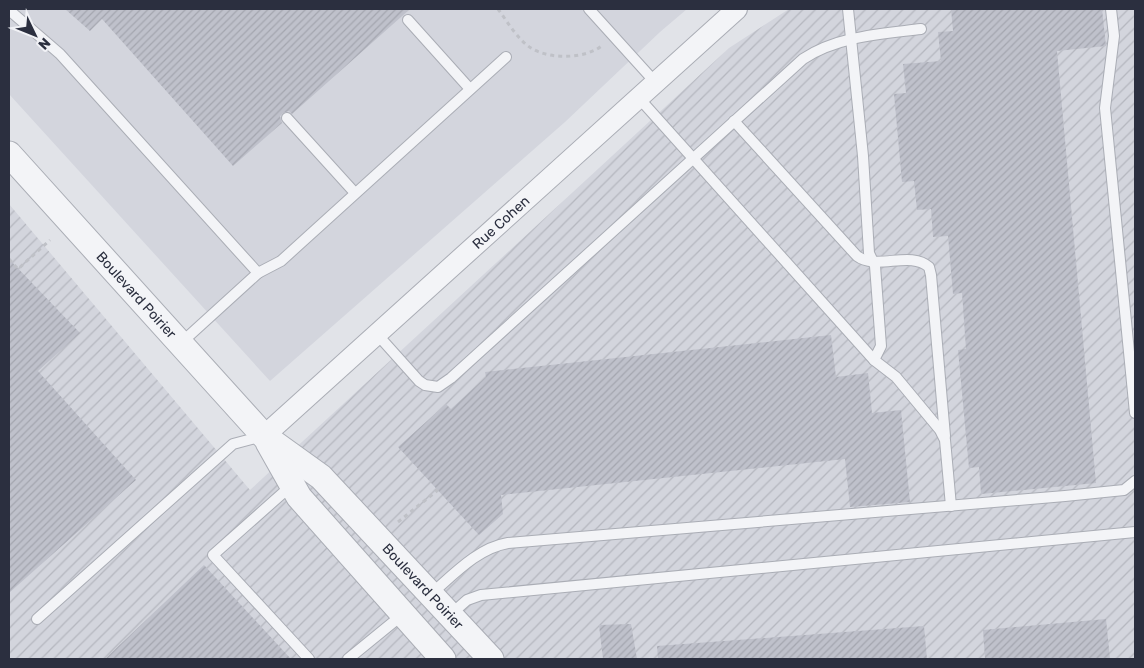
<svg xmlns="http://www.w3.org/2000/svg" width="1144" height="668" font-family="Rubik,sans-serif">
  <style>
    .built { fill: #d3d5dd }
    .industrial { fill: url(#industrial-furrows) }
    .building { fill: url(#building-hatch) }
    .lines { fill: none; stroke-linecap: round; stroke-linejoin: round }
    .service-casing { stroke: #aaadb5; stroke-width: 12 }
    .minor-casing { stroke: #aaadb5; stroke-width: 22 }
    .tertiary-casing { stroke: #aaadb5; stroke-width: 27 }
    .path { stroke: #bfc1c7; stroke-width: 3; stroke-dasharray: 4 4; stroke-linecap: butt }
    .service { stroke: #f3f4f7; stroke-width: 10 }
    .minor { stroke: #f3f4f7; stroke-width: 20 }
    .tertiary { stroke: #f3f4f7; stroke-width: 25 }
    .labels { text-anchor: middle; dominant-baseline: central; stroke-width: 4; stroke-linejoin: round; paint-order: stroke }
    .street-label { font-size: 14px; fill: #2b2f3f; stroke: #f1f2f6 }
  </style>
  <defs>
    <pattern id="industrial-furrows" width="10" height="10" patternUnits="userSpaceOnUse" patternTransform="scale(1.25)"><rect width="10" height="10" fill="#d3d5dd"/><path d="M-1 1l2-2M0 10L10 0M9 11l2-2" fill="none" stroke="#b5b7bf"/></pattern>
    <pattern id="building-hatch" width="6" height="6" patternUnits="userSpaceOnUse" patternTransform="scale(1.25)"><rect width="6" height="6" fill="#bfc1cb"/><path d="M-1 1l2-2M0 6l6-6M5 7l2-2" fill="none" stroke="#a4a6af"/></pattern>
  </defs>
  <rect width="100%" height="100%" fill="#e1e3e8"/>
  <!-- built -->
  <path class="built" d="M9,9H687L660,32L565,122L270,381L9,94Z"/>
  <!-- industrial -->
  <path class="industrial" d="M789,9H1135V659H9V204L250,490L729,48Z"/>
  <!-- building -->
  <g class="building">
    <path d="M65,9H410L292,114L289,111L283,113L280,116L282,123L233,166L102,19L90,31Z"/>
    <path d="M951,9H1102L1106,46L1057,51L1096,483L981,494L979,467L969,468L958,350L966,349L962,293L953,294L948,236L933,237L931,209L917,210L914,181L902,182L894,94L906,93L903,64L941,61L938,32L953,31Z"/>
    <path d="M9,259L80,333L38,371L136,480L9,593Z"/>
    <path d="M831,335L836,377L868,373L872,413L901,410L910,502L850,507L845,459L501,495L503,514L479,535L398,447L446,404L451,409L486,377L485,372Z"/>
    <path d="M204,565L291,659H105Z"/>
    <path d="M1106,619L1110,659H985L983,630Z"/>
    <path d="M631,624L637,659H603L599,625Z"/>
    <path d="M924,626L927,659H658L657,646Z"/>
  </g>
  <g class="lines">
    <!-- service casing -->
    <g class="service-casing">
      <g id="service">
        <path d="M589,9L655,82"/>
        <path d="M848,9L863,156L869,253L875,266L881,346L874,360"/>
        <path d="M1111,9L1114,36L1105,108L1135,413"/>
        <path d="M9,10L60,54L258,273"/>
        <path d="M408,20L470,89"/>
        <path d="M638,97L874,360L896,377L940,430L945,440L951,506"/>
        <path d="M287,118L355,193"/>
        <path d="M734,121L857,256C877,271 910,250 929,267L931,275L945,436"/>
        <path d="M376,333L419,381L425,385L438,387L451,378L803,59C838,36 881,34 921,29"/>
        <path d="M181,343L258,273L281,261L506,57"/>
        <path d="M293,484L213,555L309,659"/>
        <path d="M431,594C454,574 478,548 508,543L1065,496L1124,490L1135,481"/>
        <path d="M450,615L467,600L481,595L1135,532"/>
        <path d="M37,619L233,444L263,436"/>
        <path d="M348,659L402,615"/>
      </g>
    </g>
    <!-- minor casing -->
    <g class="minor-casing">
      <g id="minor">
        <path id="s1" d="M264,436L737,9"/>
      </g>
    </g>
    <!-- tertiary casing -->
    <g class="tertiary-casing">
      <g id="tertiary">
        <path id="s2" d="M9,154L264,436L321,477L491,659"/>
        <path d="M268,442L299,497L443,659"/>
      </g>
    </g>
    <!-- path -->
    <g class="path">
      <path d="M498,9C507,21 518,40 531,48C550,60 586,59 603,45"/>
      <path d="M9,259L18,269L50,240"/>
      <path d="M398,522L438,490"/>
    </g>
    <!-- service -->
    <use href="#service" class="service"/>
    <!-- minor -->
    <use href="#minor" class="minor"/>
    <!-- tertiary -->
    <use href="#tertiary" class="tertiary"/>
  </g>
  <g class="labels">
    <!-- street labels -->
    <g class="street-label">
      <text stroke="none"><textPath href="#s1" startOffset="319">Rue Cohen</textPath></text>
      <text stroke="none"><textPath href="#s2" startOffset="190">Boulevard Poirier</textPath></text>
      <text stroke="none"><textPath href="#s2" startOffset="600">Boulevard Poirier</textPath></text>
    </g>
  </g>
  <!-- border -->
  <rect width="1144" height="668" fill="none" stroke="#2b2f3f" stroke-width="20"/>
  <!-- north arrow -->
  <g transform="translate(35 35) rotate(133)" stroke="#f1f2f6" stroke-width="4" paint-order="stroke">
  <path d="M0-4L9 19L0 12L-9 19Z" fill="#2b2f3f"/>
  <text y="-8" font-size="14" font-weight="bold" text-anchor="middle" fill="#2b2f3f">N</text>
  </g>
</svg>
